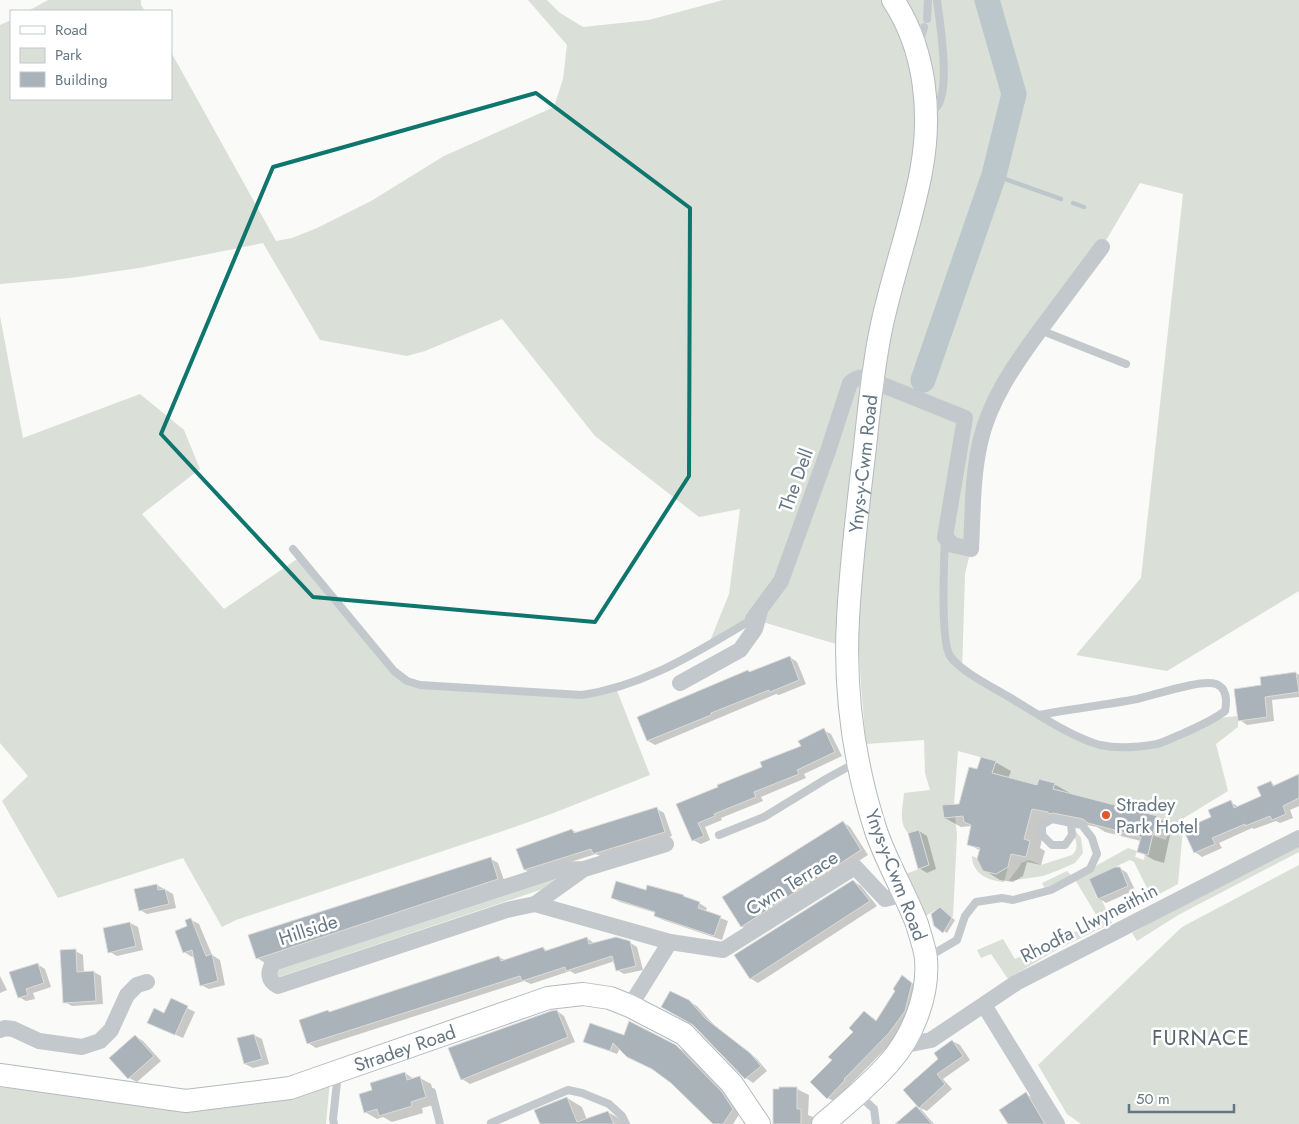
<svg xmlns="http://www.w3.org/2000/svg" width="1299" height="1124" font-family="Jost,sans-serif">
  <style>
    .green { fill: #dadfd7 }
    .shadow { fill: #0003 }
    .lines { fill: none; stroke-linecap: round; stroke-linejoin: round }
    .stream { stroke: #bbc7cb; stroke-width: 4.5 }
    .river { stroke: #bbc7cb; stroke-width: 25 }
    .building { fill: #aab3b9; stroke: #dcdcda }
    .secondary-casing { stroke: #b3babf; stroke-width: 24 }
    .lane { stroke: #c3c8cc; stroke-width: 8 }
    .street { stroke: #c3c8cc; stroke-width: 16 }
    .secondary { stroke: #fff; stroke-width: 22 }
    .marked { fill: none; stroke: #0f766e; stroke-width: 4; stroke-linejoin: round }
    .poi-dot { fill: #e4572e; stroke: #fff; stroke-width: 2 }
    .labels { text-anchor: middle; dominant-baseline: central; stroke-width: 5; stroke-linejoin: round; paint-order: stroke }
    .street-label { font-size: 19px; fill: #657683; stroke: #fff }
    .poi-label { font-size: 19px; fill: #657683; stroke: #fff; text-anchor: start }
    .quarter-label { font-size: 21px; letter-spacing: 1px; fill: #57646e; stroke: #fff }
  </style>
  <rect width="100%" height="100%" fill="#fafaf8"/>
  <!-- green -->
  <g class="green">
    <path d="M48,0H141V5L145,11H28Z"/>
    <path d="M528,0H547L560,13L583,27L649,20L723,0H1299V591L1167,671L1076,655L1141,578L1183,194L1140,183L1102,247L986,423L971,549L965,574L962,671L1100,746L1160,745L1219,718L1238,716V727L1216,744L1228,791L1184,818L1178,884L1152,898L1134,862L1130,860L1089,879L1097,899L1101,898L1112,923L1056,950L1008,979L991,954L981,958L977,950L1003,939L1015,959L1100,921L1074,878L1046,891L1042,883L1067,871L1074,878L1128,848L1137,851L1135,857L1144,860L1145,854L1148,855L1153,836L1166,840L1168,831L1154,828L1156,816L1053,789L1054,782L1039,779L1037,785L992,773L995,761L958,751L954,804L942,806L944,818L955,817L957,835L953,916L952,918L940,907L924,917L906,874L929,865L919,830L908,833C898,822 903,807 904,793L930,790L925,773L924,740L866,744L861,687L859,651L753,619L708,646L729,594L740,509L699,517L595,436L502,319L425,351L407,356L320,340L263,243L139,268L70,278L0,284V25L11,20V99H171V52L276,241L292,238L317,228L371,201L444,156L554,107L563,79L567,45Z"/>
    <path d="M0,316L23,438L140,394L184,430L200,469L142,514L224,609L300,557L407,681L582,695L616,688L650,775L551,814L497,833L236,920L222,927L183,858L58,898L2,801L28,776L0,743Z"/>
    <path d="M1074,829L1081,838L1083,853L1075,863L1059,870L1043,876L1009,881C1012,874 1018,871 1021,863L1029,860L1041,865L1072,855C1080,847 1076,839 1071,831Z"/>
    <path d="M1299,844V852L1180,914L1137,941L1132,933L1199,895Z"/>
    <path d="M972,856L977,858L983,871L996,874L1008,867L1004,882C989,881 972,874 972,856Z"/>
    <path d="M1299,865V1124H1081L1067,1114L1038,1065L1182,927Z"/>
    <path d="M565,874L543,889L279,977L276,975L275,969Z"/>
    <path d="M330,1080L326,1124H0V1087L185,1110Z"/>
  </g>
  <!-- shadow -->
  <g class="shadow">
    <path d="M790,657L797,662L806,684L779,695L776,694L655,745L648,741L748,671L751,673Z"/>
    <path d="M1296,673L1299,675V697L1272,700L1274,721L1247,725L1240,720L1263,687Z"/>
    <path d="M823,730L831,734L842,756L804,774L806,778L761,797L763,801L721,818L722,820L705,827L710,840L701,844L693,840L678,805L764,767L802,746Z"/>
    <path d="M995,762L1011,771L1008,779L1038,787L1054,784L1070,793L1069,794L1156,817L1172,826L1164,863L1154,860L1138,851L1141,841L1105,832L1097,827L1047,817L1040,848L1045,851L1041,865L1027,862L1023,876L1013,882L1000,880L984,870L981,851L968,844L972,826L961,827L945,818L960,805L978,771Z"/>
    <path d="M1299,775V806L1290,810L1293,818L1280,823L1276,821L1254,829L1252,828L1219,843L1222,848L1202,857L1195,852L1213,818L1230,802L1239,807L1263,797L1271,783L1276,786Z"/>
    <path d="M657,809L664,813L672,836L602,857L596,854L532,874L525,870L572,830L578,833Z"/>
    <path d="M843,822L850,827L868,855L749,931L741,926Z"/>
    <path d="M919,831L927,836L936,869L927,873L919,868Z"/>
    <path d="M491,859L498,863L505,883L265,963L257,958Z"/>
    <path d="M1120,868L1127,873L1135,890L1106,903L1099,898Z"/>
    <path d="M853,881L861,886L877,906L758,983L750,978Z"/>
    <path d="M157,885L173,894L176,908L147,914L140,910Z"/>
    <path d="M647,892L699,903L707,908L705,912L728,921L722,940L663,920L655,916L656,913L620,902L612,898Z"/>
    <path d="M943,911L955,920L947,933L935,925Z"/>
    <path d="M191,920L199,924L212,955L220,960L225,985L209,989L201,985L195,956L192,957L184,952L188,927Z"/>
    <path d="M130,923L138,927L143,950L117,956L110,952Z"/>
    <path d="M587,938L595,944L629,942L637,947L643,970L624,974L617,970L615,961L575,974L570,971L531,984L524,981L316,1048L308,1043L330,1013L499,957L506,961L543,948L548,951Z"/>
    <path d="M75,951L83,955L84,973L94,972L101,976L103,1004L72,1006L65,1002Z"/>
    <path d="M37,964L45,969L51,987L33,993L35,999L26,1001L19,997Z"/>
    <path d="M0,976L7,990L0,993Z"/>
    <path d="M902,976L919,988L897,1037L851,1084L852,1085L835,1102L828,1098L834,1060L855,1032L865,1012L877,1021L897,991Z"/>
    <path d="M171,1000L195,1012L183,1038L156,1026L164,1014Z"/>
    <path d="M689,1002L697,1006L714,1025L757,1059L767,1071L753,1083L746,1078Z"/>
    <path d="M557,1011L564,1016L575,1042L470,1084L462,1079Z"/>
    <path d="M254,1035L262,1039L269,1064L253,1068L245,1064Z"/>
    <path d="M135,1036L143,1041L161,1061L137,1082L129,1078Z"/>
    <path d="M624,1036L675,1046L684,1051L729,1098L740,1113L733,1124H715L672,1082L620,1048L617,1054L592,1045L585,1041Z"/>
    <path d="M952,1041L960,1045L970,1060L943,1079L952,1089L927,1111L920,1108L934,1124H897L916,1107L922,1110L904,1090L940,1059Z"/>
    <path d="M405,1073L414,1079L420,1078L431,1084L437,1104L422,1108L423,1113L392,1122L383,1117L377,1119L365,1112L374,1091Z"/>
    <path d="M797,1089L809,1095L808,1115L813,1117V1124H774Z"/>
    <path d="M1026,1094L1033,1098L1049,1124H1009Z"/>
    <path d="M567,1098L582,1107L587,1120L608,1112L624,1121L625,1124H541Z"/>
  </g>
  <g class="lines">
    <!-- stream -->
    <g class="stream">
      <path d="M994,175L1061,199"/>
      <path d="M1073,203L1084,207"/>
    </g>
    <!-- river -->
    <path class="river" d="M923,380L994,175L1014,94L987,0"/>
  </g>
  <!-- building -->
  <g class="building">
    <path d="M790,656L799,680L770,692L769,690L711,713V715L647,741L637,717L748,670L749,672Z"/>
    <path d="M1296,672L1299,692L1265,697L1267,717L1238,721L1234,689L1261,685L1260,677Z"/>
    <path d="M824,728L835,752L797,770L799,774L754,792L756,797L714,814L715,816L698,823L704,836L692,841L676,804L718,787L717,785L762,767L760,762L801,746L798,741Z"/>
    <path d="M981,757L996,761L992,773L1037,785L1039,779L1055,783L1053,789L1157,816L1148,855L1137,852L1141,837L1088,823L1083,819L1053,813L1049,814L1048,812L1032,809L1024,839L1030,841L1026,857L1011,854L1008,867L996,874L983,871L977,859L980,848L967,845L971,825L964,822L963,816L944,818L942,805L959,804L969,767L977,769Z"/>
    <path d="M1299,774V798L1283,806L1286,814L1272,820L1270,816L1245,826V824L1212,838L1215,844L1194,853L1183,829L1211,817L1208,810L1231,800L1234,808L1261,796L1257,787L1271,781L1273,786Z"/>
    <path d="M657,807L665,832L593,854L591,849L524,870L516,849L572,829L574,833Z"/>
    <path d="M843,821L861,850L741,927L722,897Z"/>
    <path d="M919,830L929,865L918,869L908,833Z"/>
    <path d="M491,857L498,879L256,959L248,935Z"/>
    <path d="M1115,867H1120L1128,886L1098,899L1089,879Z"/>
    <path d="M853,880L870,901L750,979L734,955Z"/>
    <path d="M616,881L646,890L647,885L684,895L683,896L700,902L698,908L721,916L714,936L654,916L655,912L611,898Z"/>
    <path d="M157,884L158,890L165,889L169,904L139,911L134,889Z"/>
    <path d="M940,907L952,918L943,933L934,926L931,914Z"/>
    <path d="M191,918L206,956L212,954L218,981L200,986L192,950L183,953L175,931L187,926L185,920Z"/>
    <path d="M130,922L136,946L108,953L103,928Z"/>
    <path d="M587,937L589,944L616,937L630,941L636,966L616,971L612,956L566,971L565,967L522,981L520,976L307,1044L299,1020L328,1010L329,1012L499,956L501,961L543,947L545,951Z"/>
    <path d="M76,949L77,972L94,971L96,1001L63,1003L60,950Z"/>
    <path d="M38,963L44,983L26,989L28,995L18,998L9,972Z"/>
    <path d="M902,975L912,983L905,1011L889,1033L844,1079L845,1080L827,1099L810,1082L832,1060L828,1057L853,1032L849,1028L864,1011L876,1021L895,991L893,989Z"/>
    <path d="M670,991L689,1000L706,1019L750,1053L761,1066L745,1079L693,1025L661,1007Z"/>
    <path d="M171,998L188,1006L175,1035L147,1023L154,1008L164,1013Z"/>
    <path d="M557,1010L568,1037L461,1080L448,1048L551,1011Z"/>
    <path d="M629,1021L676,1045L722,1092L733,1109L723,1124H713L671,1083L652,1069L627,1057L613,1043L610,1051L583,1042L590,1023L624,1035Z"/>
    <path d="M254,1034L262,1059L244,1064L237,1038Z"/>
    <path d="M135,1035L154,1056L128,1079L109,1058Z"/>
    <path d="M952,1040L963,1056L937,1074L945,1084L919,1108L903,1090L938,1059L934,1053Z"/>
    <path d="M405,1072L407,1080L420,1076L426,1097L411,1102L412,1106L379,1116L377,1109L364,1113L359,1094L372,1090L370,1083Z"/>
    <path d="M779,1087H797V1109H801V1124H773V1089H779Z"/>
    <path d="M1026,1092L1045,1124H1008L999,1110Z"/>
    <path d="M567,1097L577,1122L608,1111L614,1124H540L534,1110Z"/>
    <path d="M916,1106L932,1124H895Z"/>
  </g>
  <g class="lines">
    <!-- secondary casing -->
    <g class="secondary-casing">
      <g id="secondary">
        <path id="s1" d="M0,1075L186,1101L290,1088L548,998L583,994L610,998L630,1006L684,1034L732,1084L759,1124"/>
        <path id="s2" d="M823,1124C845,1105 869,1086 889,1063C913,1036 929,995 926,959C925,948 920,935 917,924C905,893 887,863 876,831C854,763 844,691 848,619C851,562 858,504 865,447C869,408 873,367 881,329C892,276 911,225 921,172C932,114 926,50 893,0"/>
      </g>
    </g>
    <!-- lane -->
    <g class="lane">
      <path d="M927,19L928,0"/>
      <path d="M920,42L924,27"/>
      <path d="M930,114C933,111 936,108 938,105C950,86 940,23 937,0"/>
      <path d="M1040,330L1126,364"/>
      <path d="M945,539C944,562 940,639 950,656C960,671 994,688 1009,697C1036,713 1071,737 1100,745C1118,749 1140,747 1157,744C1165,742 1174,737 1182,734C1197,727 1212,721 1225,711C1227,701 1227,688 1216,684C1201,679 1155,695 1137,699C1105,705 1072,709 1039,715"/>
      <path d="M293,549L394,671L407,681L420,685L582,695C646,686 698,651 753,619"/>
      <path d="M719,835L764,817L826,779L857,762"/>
      <path d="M928,957L957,940L965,916L976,902L1002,898L1013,900L1051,890L1090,869L1097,854L1092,838L1082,825L1052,819L1042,825V835L1052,845H1065L1072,835L1071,823"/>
      <path d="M432,1092L440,1124"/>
      <path d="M859,1095L874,1109L876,1124"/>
      <path d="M491,1123L568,1090L582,1093L609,1104L622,1116L626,1124"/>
      <path d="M334,1124L333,1119L338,1073"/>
    </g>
    <!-- street -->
    <g class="street">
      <path d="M753,619L781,581L828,451L850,383C859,376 863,376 873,381L965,418L945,537L953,545L971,549C973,514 972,478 980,443C989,401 1015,364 1040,330C1061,302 1081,275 1102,247"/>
      <path d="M680,683L740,650L755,629L760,611"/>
      <path d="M584,869L535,904L507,910L278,986C267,980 268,972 273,963L557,870L584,869L666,844"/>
      <path d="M535,904L670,942L723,950L855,867L885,899L904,894"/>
      <path d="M984,1005L1057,1124"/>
      <path d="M630,1006L670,942"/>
      <path d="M0,1030L5,1028L13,1029L39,1041L82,1047L100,1041L111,1030L127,995L137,985L147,982"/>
      <path d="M901,1046L931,1040L1016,983L1299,838"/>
    </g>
    <!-- secondary -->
    <use href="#secondary" class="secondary"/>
  </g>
  <!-- marked area -->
  <path class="marked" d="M536,93L690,208L689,476L595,622L313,597L161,434L273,167Z"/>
  <!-- markers -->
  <circle class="poi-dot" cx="1106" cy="815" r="5"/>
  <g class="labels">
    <!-- street labels -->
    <g class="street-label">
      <text stroke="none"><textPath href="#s2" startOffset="712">Ynys-y-Cwm Road</textPath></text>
      <text transform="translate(796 480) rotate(-70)">The Dell</text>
      <text transform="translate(896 875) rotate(69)">Ynys-y-Cwm Road</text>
      <text transform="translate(792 883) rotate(-32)">Cwm Terrace</text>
      <text transform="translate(1089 923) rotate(-27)">Rhodfa Llwyneithin</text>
      <text transform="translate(308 930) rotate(-18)">Hillside</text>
      <text stroke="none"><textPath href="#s1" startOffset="414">Stradey Road</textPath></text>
    </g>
    <!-- poi labels -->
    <g class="poi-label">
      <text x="1116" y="804">Stradey<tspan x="1116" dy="22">Park Hotel</tspan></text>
    </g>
    <!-- quarter labels -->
    <g class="quarter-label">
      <text x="1201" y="1038">FURNACE</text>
    </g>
  </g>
  <!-- legend -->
  <rect x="10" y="10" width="162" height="90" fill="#ffffff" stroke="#c1c8cd"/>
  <rect x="20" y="26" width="25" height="8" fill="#ffffff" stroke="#c1c8cd"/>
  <text x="55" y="35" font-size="15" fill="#657683">Road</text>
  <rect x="20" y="48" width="25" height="15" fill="#dadfd7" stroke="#c1c8cd"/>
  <text x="55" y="60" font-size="15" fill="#657683">Park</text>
  <rect x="20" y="72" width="25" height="15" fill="#aab3b9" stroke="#c1c8cd"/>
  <text x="55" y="85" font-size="15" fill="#657683">Building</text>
  <!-- scale -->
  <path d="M1129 1104v8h105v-8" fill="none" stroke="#657683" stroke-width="2.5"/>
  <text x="1136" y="1104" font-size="15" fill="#657683" stroke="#ffffff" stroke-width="4" paint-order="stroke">50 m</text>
</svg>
